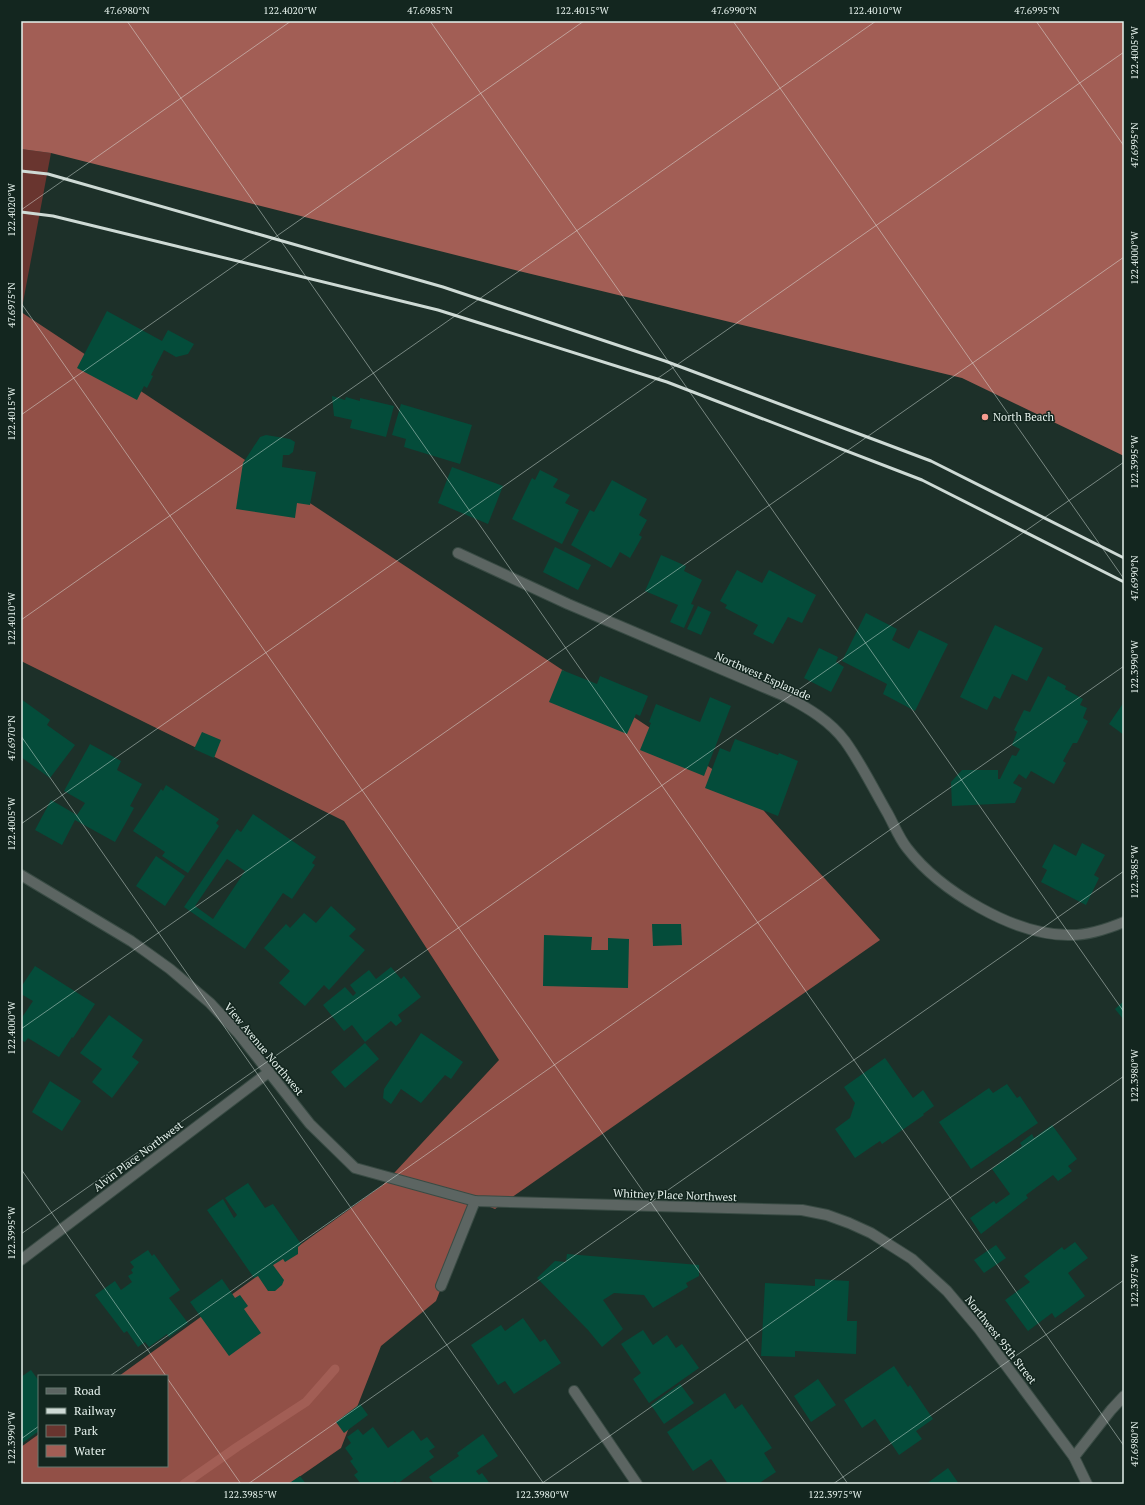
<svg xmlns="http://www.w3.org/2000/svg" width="1145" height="1505" font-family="'PT Serif',serif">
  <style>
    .green { fill: #69352f }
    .forest { fill: #925047 }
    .water { fill: #a25e55 }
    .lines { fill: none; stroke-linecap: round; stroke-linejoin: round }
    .stream { stroke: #a25e55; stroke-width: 9 }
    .building { fill: #044c3a; fill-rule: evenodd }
    .minor-casing { stroke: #394b44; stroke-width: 12 }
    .minor { stroke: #5c6562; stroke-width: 10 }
    .rail { stroke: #cedad5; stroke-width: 3 }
    .ticks { fill: none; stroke: #e6f2ed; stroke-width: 1; stroke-opacity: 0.45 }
    .poi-dot { fill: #f59c90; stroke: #13261f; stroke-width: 1.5 }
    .labels { text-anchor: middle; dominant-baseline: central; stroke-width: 3; stroke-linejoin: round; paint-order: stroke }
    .poi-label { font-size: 11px; fill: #e6f2ed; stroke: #13261f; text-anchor: start }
    .street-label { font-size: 11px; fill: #e6f2ed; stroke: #13261f }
    .neatline { fill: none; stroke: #e6f2ed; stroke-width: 1.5 }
    .ticks-label { font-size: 10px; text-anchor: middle; fill: #e6f2ed }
  </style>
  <rect width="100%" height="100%" fill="#1d3029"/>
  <!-- green -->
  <path class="green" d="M21,149L51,153L21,313Z"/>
  <!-- forest -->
  <path class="forest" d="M21,312L747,792L880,940L495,1209L475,1201L436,1301L381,1346L341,1448L289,1484H21V1447L39,1434V1466H167V1376H119L383,1185L499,1060L344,821L21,661Z"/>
  <!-- water -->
  <path class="water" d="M21,21H1124V456L962,378L523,272L51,153L21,149Z"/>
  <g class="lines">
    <!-- stream -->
    <path class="stream" d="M184,1484L237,1447L306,1402L335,1369"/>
  </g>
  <!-- building -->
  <g class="building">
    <path d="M107,311L162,341L168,330L194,344L188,354L176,357L164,350L151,375L153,376L147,388L144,386L137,400L77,368Z"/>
    <path d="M332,396L345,400L346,397L360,401V398L394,406L386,437L350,428L352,420L334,416Z"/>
    <path d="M401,404L472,425L460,464L404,447L406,439L392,435Z"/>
    <path d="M266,435L290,439L295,442L293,452L289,455H283L282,467L316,472L310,505L297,503L295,518L236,509L243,463L260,437Z"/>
    <path d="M452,467L503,486L488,524L438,503Z"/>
    <path d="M540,470L558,479L553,487L570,495L565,503L579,510L562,544L512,519L532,478L535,480Z"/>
    <path d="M612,480L647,499L639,515L647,520L639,535L642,537L630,558L620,552L611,568L571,545L590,510L594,512Z"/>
    <path d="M555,547L591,565L578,590L543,572Z"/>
    <path d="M661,555L686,566L684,571L702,580L691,604L694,605L684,628L670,622L678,605L645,591Z"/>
    <path d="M737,570L762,583L769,570L816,595L802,623L788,617L773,644L753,634L758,625L725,608L727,605L720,601Z"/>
    <path d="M698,606L711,612L701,635L687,629Z"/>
    <path d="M866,613L897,629L892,640L909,649L919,630L948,644L915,711L883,694L887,684L842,661Z"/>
    <path d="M995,625L1043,648L1027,681L1012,674L1000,699L994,696L987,710L960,697Z"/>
    <path d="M819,648L838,657L836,662L844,667L831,692L804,678Z"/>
    <path d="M562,670L597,684L600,676L648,696L640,716L636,714L627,734L549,702Z"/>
    <path d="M1048,676L1066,686L1065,689L1083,699L1080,705L1087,708L1083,718L1088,721L1077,743H1073L1063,761L1066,763L1054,784L1031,771L1026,779L1019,774L1013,783L1022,788L1015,803L952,806L951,782L962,770H998V779H1000L1012,755L1016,756L1020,749L1012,745L1017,732L1014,730L1024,710L1030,712Z"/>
    <path d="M710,697L731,706L704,776L640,750L651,723L649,722L656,704L700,722Z"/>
    <path d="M21,699L50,720L47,725L75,745L50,778L21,757Z"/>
    <path d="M1124,702V735L1109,724Z"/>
    <path d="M202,732L221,740L214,758L194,749Z"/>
    <path d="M735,739L778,755L779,753L798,761L778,816L705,788L720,748L730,752Z"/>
    <path d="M90,744L121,761L117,770L142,784L130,806L134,808L115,842L75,820L62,845L35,830L51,800L77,815L85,803L64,791Z"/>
    <path d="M166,785L219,819L216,823L219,826L188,873L162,856L165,852L133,831L161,789L163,791Z"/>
    <path d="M253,814L316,857L312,863L315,865L292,899L283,893L245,949L184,907L237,829L241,832ZM227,859L245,871L213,919L195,906Z"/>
    <path d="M1082,843L1105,855L1094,875L1099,878L1086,905L1041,882L1047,870L1042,867L1054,844L1076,856Z"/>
    <path d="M156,856L185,876L165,906L136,886Z"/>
    <path d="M331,906L356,929L349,936L365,950L329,990L324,985L305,1006L279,983L290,971L264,948L286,924L290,928L304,913L316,923Z"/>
    <path d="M652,924H681L682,945L653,946Z"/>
    <path d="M544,935L592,937L591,950H608V938L629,939L628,988L543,986Z"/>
    <path d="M35,966L95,1004L73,1038L72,1037L59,1057L28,1038L25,1042L21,1040V1019L33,1001L21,994V987Z"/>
    <path d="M391,967L401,979L404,976L421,997L398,1015L402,1021L396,1026L391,1021L365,1042L352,1025L344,1031L323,1005L345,987L353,996L356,993L350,985L369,970L376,979Z"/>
    <path d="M1124,1001V1020L1115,1009Z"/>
    <path d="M109,1015L143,1040L132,1057L139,1062L112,1098L92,1082L102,1069L80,1053Z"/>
    <path d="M421,1033L463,1062L451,1079L445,1075L421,1103L401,1089L391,1104L383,1098L384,1089Z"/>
    <path d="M365,1043L379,1059L345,1088L331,1072Z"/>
    <path d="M885,1058L913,1098L923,1090L934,1106L923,1114L924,1115L882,1144L880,1141L855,1158L835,1129L850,1118L855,1103L844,1087Z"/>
    <path d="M50,1081L81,1101L62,1131L32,1112Z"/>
    <path d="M1007,1084L1017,1098L1020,1096L1038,1123L971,1169L939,1122L989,1088L993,1093Z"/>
    <path d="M1052,1125L1077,1159L1068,1166L1072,1171L1058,1181L1053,1175L1026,1195L1028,1198L981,1234L970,1218L994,1201L996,1204L1010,1194L992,1169L1022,1146L1020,1143L1032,1134L1034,1138Z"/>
    <path d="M248,1183L265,1208L273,1204L301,1244L298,1247V1254L285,1262L283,1259L273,1265L284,1280L282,1285L275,1291H268L258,1276L254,1278L207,1210L223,1199L234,1218L237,1215L225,1198Z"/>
    <path d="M1075,1242L1088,1258L1068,1273L1085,1296L1055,1318L1052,1313L1028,1331L1005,1300L1030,1282L1024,1276L1062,1247L1064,1250Z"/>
    <path d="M996,1245L1006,1258L984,1273L974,1260Z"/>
    <path d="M148,1250L152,1256L154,1254L180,1290L169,1298L188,1323L169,1337L167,1334L149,1347L145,1342L138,1347L127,1331L124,1333L95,1295L115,1281L121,1290L132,1282L128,1276L133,1273L131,1270L134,1267L130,1262Z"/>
    <path d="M567,1254L699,1265V1276L686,1283L688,1287L653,1308L644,1295L614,1293L603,1300L623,1329L602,1347L588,1330L537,1278L555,1261L566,1262Z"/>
    <path d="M222,1279L235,1298L240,1295L248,1306L244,1309L261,1333L229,1356L190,1302Z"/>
    <path d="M815,1279L849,1281L847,1321H857L856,1354L795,1351V1357L761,1356L765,1283L815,1286Z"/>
    <path d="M523,1318L540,1342L545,1339L561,1363L514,1394L505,1381L498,1385L471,1345L501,1325L505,1331Z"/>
    <path d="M643,1330L653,1345L667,1335L676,1348L682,1344L699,1368L649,1403L633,1379L641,1373L621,1344Z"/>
    <path d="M894,1366L908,1387L910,1385L933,1419L916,1431L922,1439L899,1455L875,1419L862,1428L844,1400Z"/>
    <path d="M31,1370L39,1381V1431L21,1444V1377Z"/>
    <path d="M818,1379L836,1405L811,1422L794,1396Z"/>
    <path d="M680,1384L694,1403L664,1424L651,1405Z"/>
    <path d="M725,1393L735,1409L742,1404L772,1448L764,1453L776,1472L758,1484H743L742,1482L740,1484H728L711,1459L693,1471L667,1432Z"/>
    <path d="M360,1404L368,1415L344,1433L336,1422Z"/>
    <path d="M373,1427L388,1448L413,1430L421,1441L427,1437L435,1447L429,1451L434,1457L397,1484L395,1481L391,1484H361L354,1475L358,1472L350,1461L353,1459L345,1448L351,1443L347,1437L358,1429L363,1435Z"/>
    <path d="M483,1434L498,1456L476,1471L479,1475L482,1473L490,1484H434L429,1477L459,1456L457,1453Z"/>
    <path d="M948,1468L959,1484H926Z"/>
    <path d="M300,1476L306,1484H288Z"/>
  </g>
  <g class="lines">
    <!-- minor casing -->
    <g class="minor-casing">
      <g id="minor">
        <path d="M458,553L568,604L787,697C808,708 830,721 845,741C861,763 874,790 888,814C894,825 899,838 907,848C940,891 1014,935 1068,935C1087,936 1107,929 1124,922"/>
        <path d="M21,875L131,941L170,969L210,1003L238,1033L310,1124L355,1168L475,1201L802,1210L827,1215L849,1223L871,1233L912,1259L947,1291L979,1329L1074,1457L1087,1484"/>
        <path d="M21,1260L269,1072"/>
        <path d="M441,1286L475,1201"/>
        <path d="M574,1391L637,1484"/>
        <path d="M1074,1457L1111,1410L1124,1396"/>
      </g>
    </g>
    <!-- minor -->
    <use href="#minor" class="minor"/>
    <!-- rail -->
    <g class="rail">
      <path d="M21,171L48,174L443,287L665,361L931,461L1124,558"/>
      <path d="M21,212L53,216L438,310L667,382L922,480L1124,582"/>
    </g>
  </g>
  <!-- ticks -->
  <path class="ticks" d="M127,21L1124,1446M430,21L1124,1012M733,21L1124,579M1036,21L1124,146M21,210L291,21M21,303L848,1484M21,415L584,21M21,620L876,21M21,736L544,1484M21,824L1124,52M21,1029L1124,257M21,1169L166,1376M21,1234L1124,462M110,1376L1124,666M167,1378L241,1484M21,1439L39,1426M248,1484L1124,871M541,1484L1124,1076M833,1484L1124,1280"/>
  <!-- markers -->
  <circle class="poi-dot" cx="985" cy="417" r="4"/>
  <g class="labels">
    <!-- poi labels -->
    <g class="poi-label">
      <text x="993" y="417">North Beach</text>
    </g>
    <!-- street labels -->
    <g class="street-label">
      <text transform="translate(763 676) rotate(24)">Northwest Esplanade</text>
      <text transform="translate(264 1049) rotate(50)">View Avenue Northwest</text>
      <text transform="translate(138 1156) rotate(-37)">Alvin Place Northwest</text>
      <text transform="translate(675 1195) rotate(2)">Whitney Place Northwest</text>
      <text transform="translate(1001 1340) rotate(52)">Northwest 95th Street</text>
    </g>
  </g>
  <!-- border -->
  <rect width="1145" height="1505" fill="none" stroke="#13261f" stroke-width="44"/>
  <!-- legend -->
  <rect x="38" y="1375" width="130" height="92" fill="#13261f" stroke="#677871"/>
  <rect x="46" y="1388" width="20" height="6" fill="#5c6562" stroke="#677871"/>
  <text x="74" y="1395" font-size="12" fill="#e6f2ed">Road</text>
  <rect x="46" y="1408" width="20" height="6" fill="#cedad5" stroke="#677871"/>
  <text x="74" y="1415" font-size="12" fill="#e6f2ed">Railway</text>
  <rect x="46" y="1425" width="20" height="12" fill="#69352f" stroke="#677871"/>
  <text x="74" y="1435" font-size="12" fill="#e6f2ed">Park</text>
  <rect x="46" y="1445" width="20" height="12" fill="#a25e55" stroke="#677871"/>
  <text x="74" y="1455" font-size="12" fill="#e6f2ed">Water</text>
  <rect x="22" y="22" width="1101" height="1461" class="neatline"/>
  <g class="ticks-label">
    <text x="127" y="14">47.6980°N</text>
    <text x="290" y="14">122.4020°W</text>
    <text x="430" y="14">47.6985°N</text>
    <text x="582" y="14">122.4015°W</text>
    <text x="734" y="14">47.6990°N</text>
    <text x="875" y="14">122.4010°W</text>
    <text x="1037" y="14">47.6995°N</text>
    <text transform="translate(1134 53) rotate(-90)" y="4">122.4005°W</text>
    <text transform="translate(1134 145) rotate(-90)" y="4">47.6995°N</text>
    <text transform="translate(11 210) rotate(-90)" y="4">122.4020°W</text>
    <text transform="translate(1134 258) rotate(-90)" y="4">122.4000°W</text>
    <text transform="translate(11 305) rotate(-90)" y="4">47.6975°N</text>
    <text transform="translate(11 414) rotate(-90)" y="4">122.4015°W</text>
    <text transform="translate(1134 462) rotate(-90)" y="4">122.3995°W</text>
    <text transform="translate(1134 578) rotate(-90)" y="4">47.6990°N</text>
    <text transform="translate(11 619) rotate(-90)" y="4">122.4010°W</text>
    <text transform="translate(1134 667) rotate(-90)" y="4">122.3990°W</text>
    <text transform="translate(11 738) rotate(-90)" y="4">47.6970°N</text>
    <text transform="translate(11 824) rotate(-90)" y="4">122.4005°W</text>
    <text transform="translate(1134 872) rotate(-90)" y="4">122.3985°W</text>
    <text transform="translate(11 1028) rotate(-90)" y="4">122.4000°W</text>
    <text transform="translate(1134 1076) rotate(-90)" y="4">122.3980°W</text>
    <text transform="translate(11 1233) rotate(-90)" y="4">122.3995°W</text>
    <text transform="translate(1134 1281) rotate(-90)" y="4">122.3975°W</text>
    <text transform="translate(11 1438) rotate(-90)" y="4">122.3990°W</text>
    <text transform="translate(1134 1444) rotate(-90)" y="4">47.6980°N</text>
    <text x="250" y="1498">122.3985°W</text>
    <text x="542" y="1498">122.3980°W</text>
    <text x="835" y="1498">122.3975°W</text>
  </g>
</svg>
